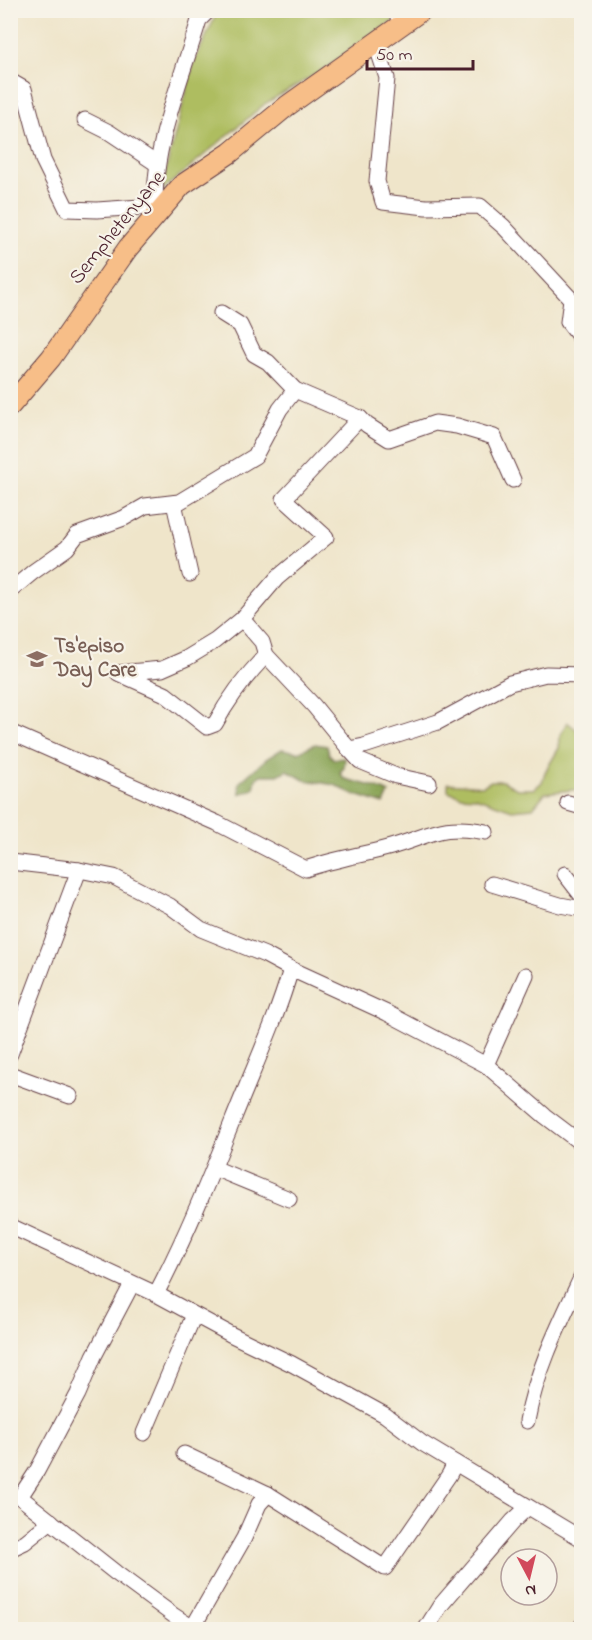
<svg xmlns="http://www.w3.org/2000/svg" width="592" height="1640" font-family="'Indie Flower',sans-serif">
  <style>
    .green { fill: #aebd60; stroke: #7c6e46; stroke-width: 1.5 }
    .forest { fill: #8aa456; stroke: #6a6240; stroke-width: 1.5 }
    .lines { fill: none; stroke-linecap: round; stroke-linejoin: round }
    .minor-casing { stroke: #633d43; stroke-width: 17 }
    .major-casing { stroke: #633d43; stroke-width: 22 }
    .minor { stroke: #fff; stroke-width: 15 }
    .major { stroke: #f7be88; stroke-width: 20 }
    .labels { text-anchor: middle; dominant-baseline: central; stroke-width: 4.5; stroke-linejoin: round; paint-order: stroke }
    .street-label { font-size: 21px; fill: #4a1f2b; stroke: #f7f3e8 }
    .education-label { font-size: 21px; font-weight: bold; fill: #785e54; stroke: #f7f3e8; text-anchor: start }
  </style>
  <rect width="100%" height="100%" fill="#f7f3e8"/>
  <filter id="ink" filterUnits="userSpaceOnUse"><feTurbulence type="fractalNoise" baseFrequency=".0167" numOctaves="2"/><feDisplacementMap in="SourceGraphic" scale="12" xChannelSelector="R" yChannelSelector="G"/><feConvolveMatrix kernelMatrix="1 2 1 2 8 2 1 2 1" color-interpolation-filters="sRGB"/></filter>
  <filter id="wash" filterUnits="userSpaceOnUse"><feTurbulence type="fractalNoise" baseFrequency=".008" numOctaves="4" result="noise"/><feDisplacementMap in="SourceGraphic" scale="24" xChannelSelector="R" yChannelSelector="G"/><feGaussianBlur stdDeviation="1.35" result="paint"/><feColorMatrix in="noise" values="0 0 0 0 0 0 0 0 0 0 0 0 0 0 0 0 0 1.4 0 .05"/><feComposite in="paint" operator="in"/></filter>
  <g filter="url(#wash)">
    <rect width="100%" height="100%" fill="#efe5ca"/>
    <!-- green -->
    <g class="green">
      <path d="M218,11H394V21L360,42L328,67L266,103L160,192L194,62Z"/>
      <path d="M567,722L581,733V789L545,793L533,808L512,810L475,797L461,796L448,791V783L483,786L491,781H503L517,789H534L542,782L545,772L559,748L560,736Z"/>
    </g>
    <!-- forest -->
    <path class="forest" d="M315,744L327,746L329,754L334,759L345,758L344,768L340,772L343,778C359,784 374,784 389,793L384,804L350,793L335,785L304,780L287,770L278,775H261L256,779L254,789L240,794L239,783L266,759L282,749L298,752Z"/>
  </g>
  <g filter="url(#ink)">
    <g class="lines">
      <!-- minor casing -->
      <g class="minor-casing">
        <g id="minor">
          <path d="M399,10L398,17L403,25"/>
          <path d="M376,44L387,78L377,181L383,202L426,207L480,206L504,227L571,299L568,322L582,340"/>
          <path d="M10,81L24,89L43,160L67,209L97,210L155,206"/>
          <path d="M85,120L109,132L157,164"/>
          <path d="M157,216C147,160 183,75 199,20L209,10"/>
          <path d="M221,313L240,325L254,354L268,362L295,390L360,418L367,425L389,439L435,423L457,426L494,437L513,480"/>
          <path d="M174,503L190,574"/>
          <path d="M10,591L33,572L67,548L77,535L124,518L145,506L179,502L255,456L280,409L295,390"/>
          <path d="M242,619L262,642L266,655L314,706L349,749L364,746L438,722L510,683L546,674L582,675"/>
          <path d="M118,673L162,669L187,658L215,641L242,619L277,578L326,537L284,499L360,418"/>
          <path d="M120,674L165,694L207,727L215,724C229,698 245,677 266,655"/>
          <path d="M10,732L217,823L306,869C334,859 363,855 391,847C431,835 443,823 486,832"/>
          <path d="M349,749L360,761L396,776L429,783"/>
          <path d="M568,803L582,807"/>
          <path d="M10,862L79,870L114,877L170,906L201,929L265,955L291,969C277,1017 256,1063 237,1110C212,1172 187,1235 156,1294L10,1226"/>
          <path d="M565,874L582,896"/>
          <path d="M492,884L560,905L582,909"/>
          <path d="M291,969L387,1013L486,1065L545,1116L582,1144"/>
          <path d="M10,1054L79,870"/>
          <path d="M486,1065L526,975"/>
          <path d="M10,1074L70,1096"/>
          <path d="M214,1168L289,1199"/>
          <path d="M132,1284L94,1356L78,1394L37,1471L20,1497L116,1573L173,1615L196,1630"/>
          <path d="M156,1294L230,1334L292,1364L385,1415L422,1443L582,1539"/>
          <path d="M527,1421C536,1371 560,1323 582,1276"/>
          <path d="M144,1433L194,1315"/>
          <path d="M184,1454L268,1494"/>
          <path d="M10,1549L25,1542L51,1521"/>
          <path d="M193,1627L244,1538L259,1504L268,1494L385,1568L449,1475L455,1463"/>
          <path d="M425,1630L440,1606L513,1521L528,1507"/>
          <path d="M579,1630L582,1625"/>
        </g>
      </g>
      <!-- major casing -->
      <g class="major-casing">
        <path id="major" d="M10,406L51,358L128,248L182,185L230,153L287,106L422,10"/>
      </g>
      <!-- minor -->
      <use href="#minor" class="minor"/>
      <!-- major -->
      <use href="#major" class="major"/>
    </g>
  </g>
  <!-- icons -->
  <defs>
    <g id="school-bare" transform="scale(1.62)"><path d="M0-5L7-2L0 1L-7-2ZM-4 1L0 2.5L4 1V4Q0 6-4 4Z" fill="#8d6e63" stroke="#f7f3e8" stroke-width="2.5" paint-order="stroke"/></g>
  </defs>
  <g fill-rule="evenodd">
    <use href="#school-bare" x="37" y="659"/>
  </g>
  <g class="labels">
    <!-- street labels -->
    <g class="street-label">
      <text transform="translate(118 228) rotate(-51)">Semphetenyane</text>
    </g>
    <!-- education labels -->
    <g class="education-label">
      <text x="54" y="647">Ts'episo<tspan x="54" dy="24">Day Care</tspan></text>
    </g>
  </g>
  <!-- margin -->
  <rect width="592" height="1640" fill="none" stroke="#f7f3e8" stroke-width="36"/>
  <!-- north arrow -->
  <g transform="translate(529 1577) rotate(173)"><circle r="28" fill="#f7f3e8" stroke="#b29e9c" stroke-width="1.5"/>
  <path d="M0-4.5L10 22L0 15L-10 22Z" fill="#d1495b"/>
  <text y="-9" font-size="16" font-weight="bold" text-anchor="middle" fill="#4a1f2b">N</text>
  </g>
  <!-- scale -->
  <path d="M367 60v9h106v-9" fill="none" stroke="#4a1f2b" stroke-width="3"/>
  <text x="376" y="60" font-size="18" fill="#4a1f2b" stroke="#f7f3e8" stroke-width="4.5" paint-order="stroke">50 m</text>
</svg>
